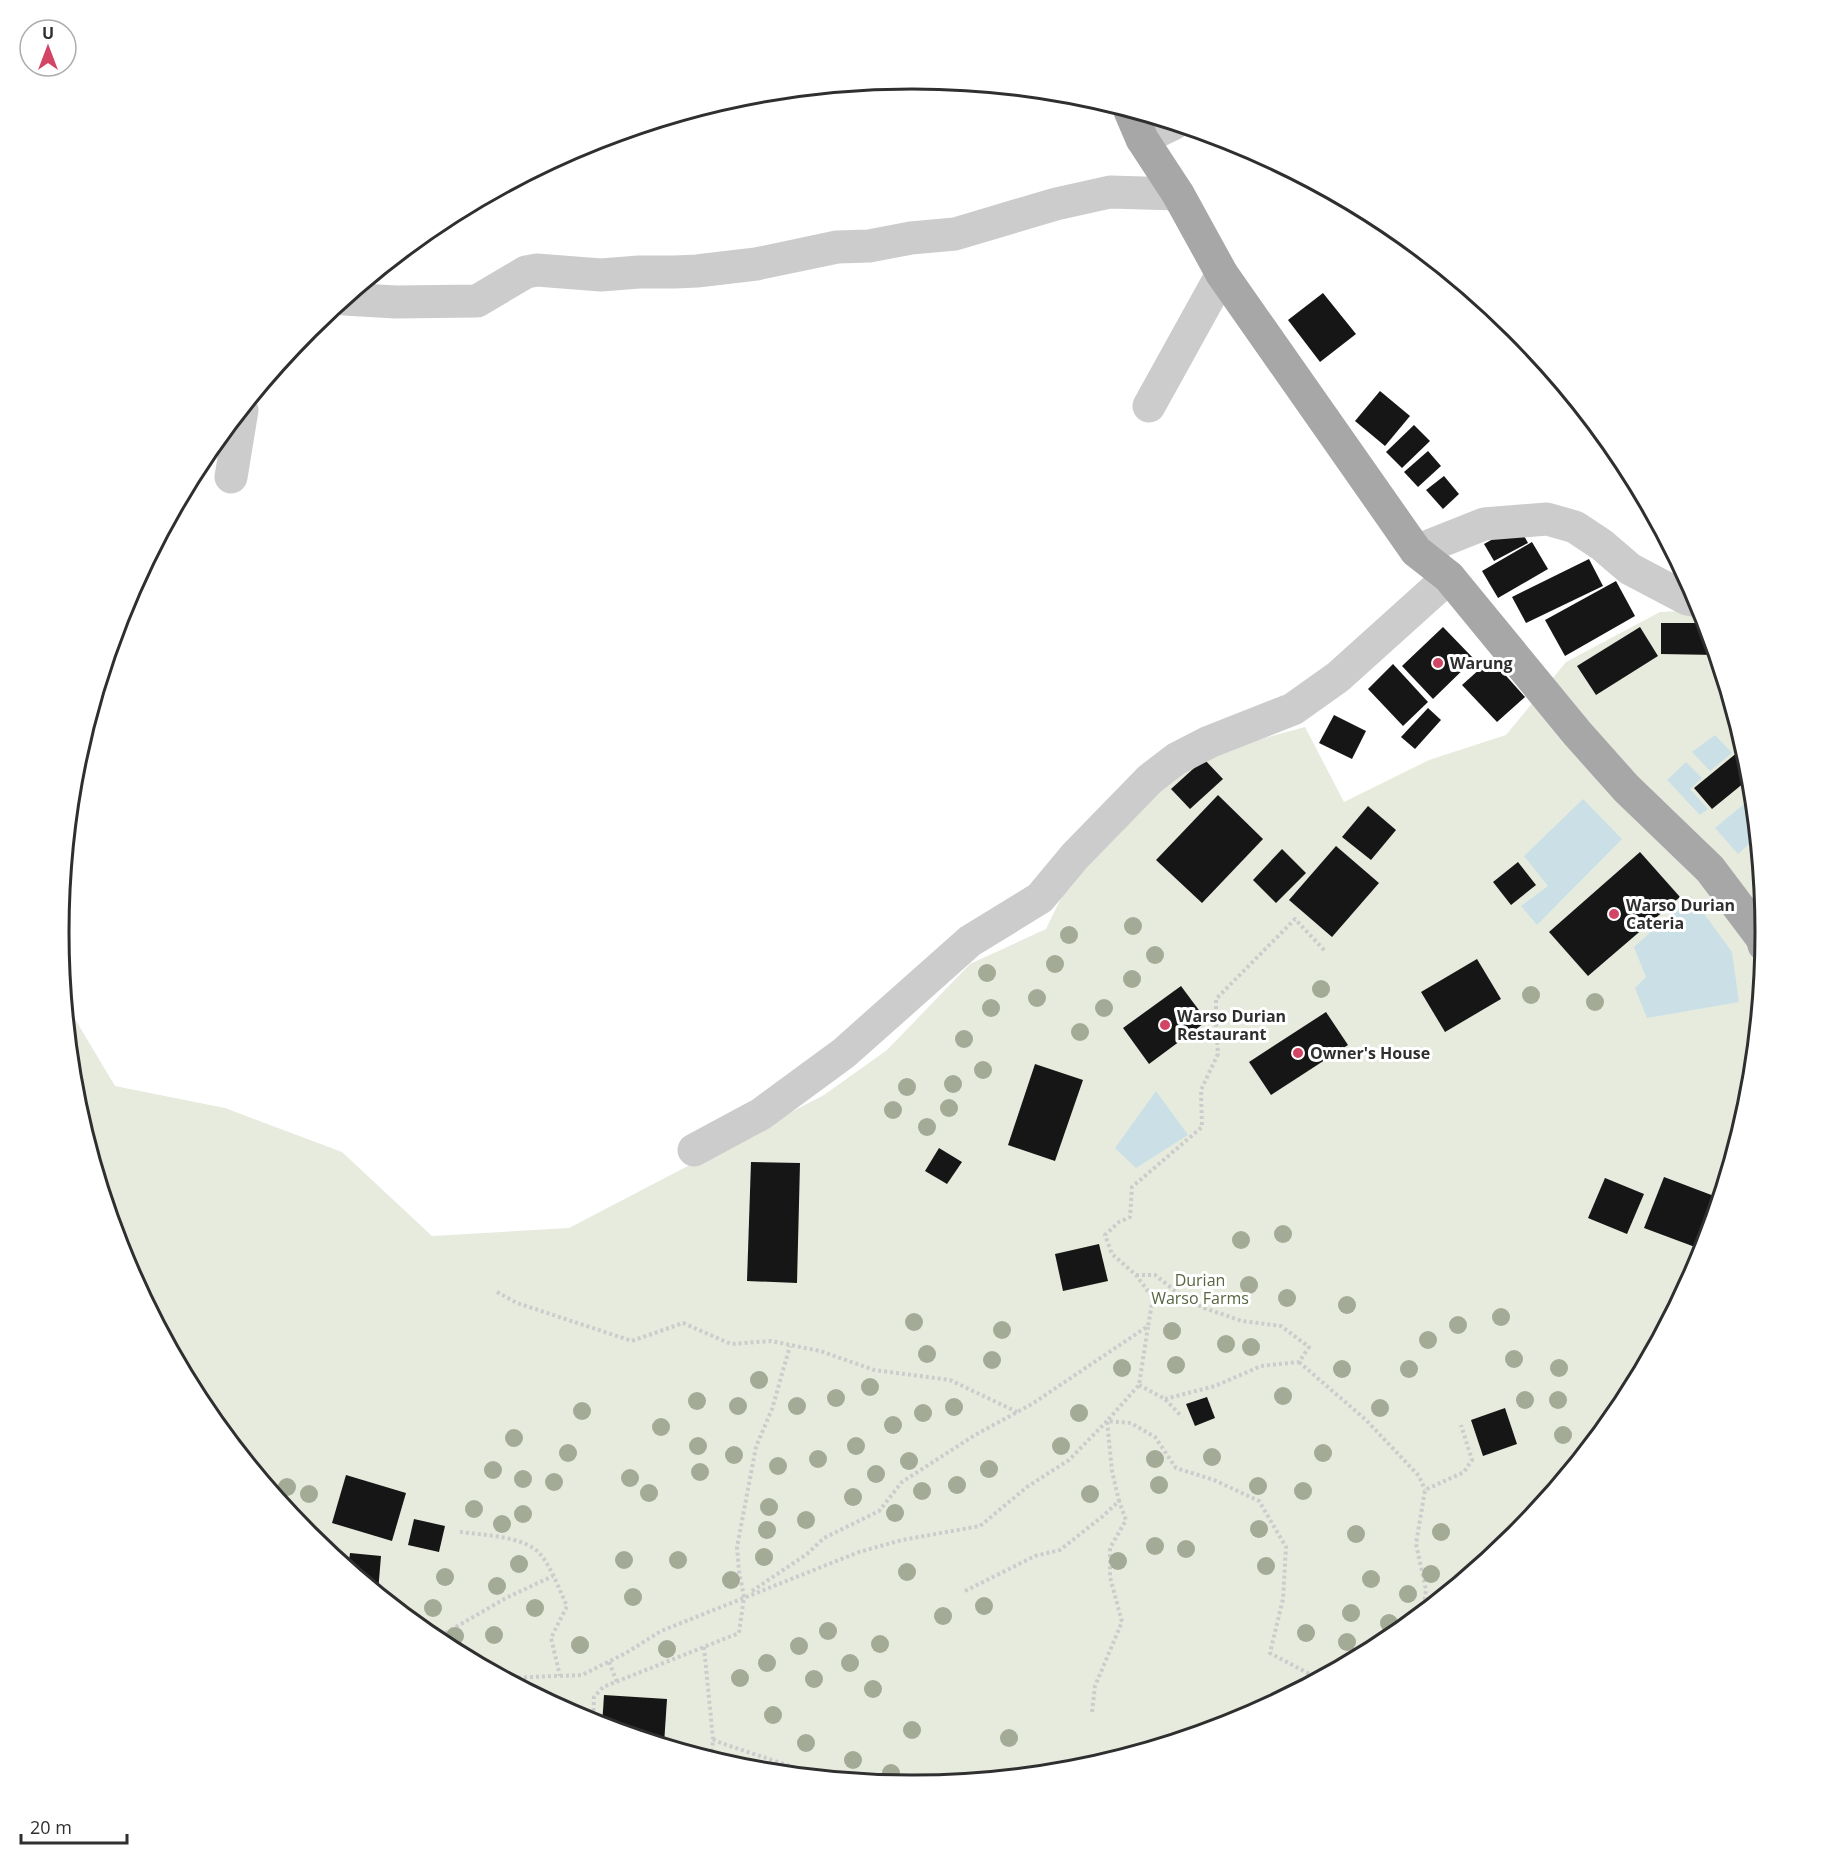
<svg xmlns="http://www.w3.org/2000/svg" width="1824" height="1864" font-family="'Open Sans',sans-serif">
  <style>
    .green { fill: #e7ebde }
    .water { fill: #cae0e6 }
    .building { fill: #161616 }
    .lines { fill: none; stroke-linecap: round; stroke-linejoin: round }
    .path { stroke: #ccc; stroke-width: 4; stroke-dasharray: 3 3; stroke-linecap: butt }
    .minor { stroke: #ccc; stroke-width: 33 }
    .major { stroke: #a7a7a7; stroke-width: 33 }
    .tree { fill: #a3ab96 }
    .poi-dot { fill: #d24564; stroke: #fff; stroke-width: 2 }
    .labels { text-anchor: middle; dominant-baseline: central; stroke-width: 6; stroke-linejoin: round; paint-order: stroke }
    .poi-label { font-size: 16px; font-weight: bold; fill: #2f2f2f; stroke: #fff; text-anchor: start }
    .park-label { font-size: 16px; fill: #586641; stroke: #fff }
    .rim { fill: none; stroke: #2f2f2f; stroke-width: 3 }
  </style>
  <rect width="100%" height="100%" fill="#fff"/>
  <!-- green -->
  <path class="green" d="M1702,610L1749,766L1765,932L1749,1099L1700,1259L1621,1406L1515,1536L1386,1642L1238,1721L1078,1769L912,1785L745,1769L585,1720L438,1641L308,1535L202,1406L123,1258L75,1098L66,1012L72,1014L115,1086L225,1108L342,1152L432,1236L569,1228L824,1095L887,1050L970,964L1046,929L1076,867L1152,796L1210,753L1305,727L1344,802L1429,760L1506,735L1566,662L1660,612Z"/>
  <!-- water -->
  <g class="water">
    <path d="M1715,735L1732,753L1710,771L1692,752Z"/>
    <path d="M1686,762L1702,778L1690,789L1708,809L1700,815L1667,780Z"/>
    <path d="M1583,799L1622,839L1537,925L1521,906L1548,886L1524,856Z"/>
    <path d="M1744,804L1754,817L1756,838L1738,854L1715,828Z"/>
    <path d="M1691,896L1732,952L1739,1002L1647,1018L1635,988L1646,977L1634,947Z"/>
    <path d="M1156,1091L1188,1135L1136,1168L1115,1148Z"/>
  </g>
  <!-- building -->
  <g class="building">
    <path d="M1323,293L1356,334L1320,362L1288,320Z"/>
    <path d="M1380,391L1410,416L1385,446L1355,421Z"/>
    <path d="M1414,425L1430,441L1402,468L1386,452Z"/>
    <path d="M1428,451L1441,466L1418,487L1404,472Z"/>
    <path d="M1444,476L1459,494L1443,509L1426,490Z"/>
    <path d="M1518,525L1528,543L1494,561L1484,544Z"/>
    <path d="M1532,542L1548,569L1498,598L1482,571Z"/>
    <path d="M1589,559L1603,586L1526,623L1512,597Z"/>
    <path d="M1616,581L1635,616L1565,656L1545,620Z"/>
    <path d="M1661,623H1706L1716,655L1661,654Z"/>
    <path d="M1443,627L1474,659L1433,699L1402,666Z"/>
    <path d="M1640,627L1658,656L1596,695L1577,666Z"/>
    <path d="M1491,659L1525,697L1497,722L1462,685Z"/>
    <path d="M1393,664L1428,702L1403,726L1368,689Z"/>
    <path d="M1428,708L1441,720L1415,749L1401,737Z"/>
    <path d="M1334,715L1366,731L1352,759L1319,743Z"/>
    <path d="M1744,747L1749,766L1750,778L1712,809L1694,788Z"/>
    <path d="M1204,759L1223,779L1190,809L1171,789Z"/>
    <path d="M1218,795L1263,839L1202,903L1156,860Z"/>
    <path d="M1368,806L1396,830L1371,860L1342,837Z"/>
    <path d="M1336,846L1379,883L1332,937L1289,900Z"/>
    <path d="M1282,849L1306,873L1276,903L1253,880Z"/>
    <path d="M1640,852L1680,897L1588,976L1549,932Z"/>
    <path d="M1518,862L1536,885L1511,905L1493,882Z"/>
    <path d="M1477,959L1501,999L1445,1032L1421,992Z"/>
    <path d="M1181,986L1207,1021L1149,1064L1123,1028Z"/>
    <path d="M1326,1012L1348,1045L1271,1095L1249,1062Z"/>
    <path d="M1035,1064L1083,1080L1055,1161L1008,1145Z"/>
    <path d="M939,1148L962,1162L947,1184L925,1171Z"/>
    <path d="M751,1162L800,1163L797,1283L747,1281Z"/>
    <path d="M1664,1177L1714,1196L1695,1247L1644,1228Z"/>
    <path d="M1605,1178L1644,1194L1627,1234L1588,1218Z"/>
    <path d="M1099,1244L1108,1281L1063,1291L1055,1254Z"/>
    <path d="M1207,1397L1215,1418L1195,1426L1186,1404Z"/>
    <path d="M1505,1408L1517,1444L1483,1456L1471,1420Z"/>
    <path d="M346,1475L406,1493L392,1541L332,1523Z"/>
    <path d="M414,1519L445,1526L439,1552L408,1545Z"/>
    <path d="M350,1553L381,1556L378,1592L348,1568Z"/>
    <path d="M604,1695L667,1699L664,1744L602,1726Z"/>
  </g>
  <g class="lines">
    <!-- path -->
    <g class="path">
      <path d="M1136,1275H1155L1183,1297L1204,1308L1242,1321L1281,1326L1309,1347L1299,1362L1261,1366L1215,1386L1165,1399"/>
      <path d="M497,1292L517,1303L632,1341L683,1323L731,1344L771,1341L820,1351L874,1370L950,1380L1017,1412"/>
      <path d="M1299,1362L1366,1420L1419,1476L1425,1490"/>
      <path d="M1139,1385L1165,1399L1182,1417"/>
      <path d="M460,1532C483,1535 526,1536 541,1555C552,1569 559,1589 567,1606L551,1638L560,1676"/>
      <path d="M752,1591L807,1554L824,1538L879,1511L902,1482L975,1435L1032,1404L1148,1326L1153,1298L1136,1275L1112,1254L1105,1235L1119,1222L1130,1217L1132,1187L1202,1127L1201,1090L1218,1054L1216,1022V999L1295,919L1325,951"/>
      <path d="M965,1591L1035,1556L1060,1550L1103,1516L1119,1501L1112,1471L1107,1421L1139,1385L1148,1327"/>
      <path d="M1423,1612L1426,1590L1416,1544L1425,1490L1464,1472L1472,1460L1461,1425"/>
      <path d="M435,1639L506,1598L553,1576"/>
      <path d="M704,1647L713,1739L711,1759"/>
      <path d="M609,1662L617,1682"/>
      <path d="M506,1678L582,1675L626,1653L661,1631L859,1552L902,1540L980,1526L1027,1487L1069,1460L1107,1421L1131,1423L1155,1437L1176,1468L1214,1480L1259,1501L1286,1547L1283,1599L1270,1653L1317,1678"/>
      <path d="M1092,1712L1095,1686L1122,1622L1110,1577V1548L1126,1520L1119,1501"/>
      <path d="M593,1723L594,1697L603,1687L739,1633L744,1597L739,1571L737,1547L756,1447L772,1409L790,1346"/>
      <path d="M713,1739L721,1743L820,1776"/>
    </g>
    <!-- minor -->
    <g class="minor">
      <path d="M1142,139L1173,124"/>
      <path d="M344,299L396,302L477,301L526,272L537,270L601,275L639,272H675L697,271L756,264L837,247L869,246L911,238L955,234L1056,204L1110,192L1178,194"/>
      <path d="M1149,406L1222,274"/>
      <path d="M231,477L242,410"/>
      <path d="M1416,551L1484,524L1547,519L1575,527L1602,545L1630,569L1687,599L1698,601"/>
      <path d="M694,1150L761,1114L844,1053L970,941L1040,898L1075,856L1150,779L1176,759L1209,742L1293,709L1338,677L1449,577"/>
    </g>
    <!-- major -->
    <path class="major" d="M1130,111L1142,139L1178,194L1222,274L1416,551L1449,577L1577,733L1626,788L1710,869L1762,938L1764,945"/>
  </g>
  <!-- trees -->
  <g class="tree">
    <circle cx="1133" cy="926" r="9"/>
    <circle cx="1069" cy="935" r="9"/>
    <circle cx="1155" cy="955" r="9"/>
    <circle cx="1055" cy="964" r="9"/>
    <circle cx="987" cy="973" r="9"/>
    <circle cx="1132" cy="979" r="9"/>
    <circle cx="1321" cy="989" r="9"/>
    <circle cx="1531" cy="995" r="9"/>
    <circle cx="1037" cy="998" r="9"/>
    <circle cx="1595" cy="1002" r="9"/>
    <circle cx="991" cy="1008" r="9"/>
    <circle cx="1104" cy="1008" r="9"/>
    <circle cx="1080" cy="1032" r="9"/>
    <circle cx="964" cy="1039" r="9"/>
    <circle cx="983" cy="1070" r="9"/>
    <circle cx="953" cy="1084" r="9"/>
    <circle cx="907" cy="1087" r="9"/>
    <circle cx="949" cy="1108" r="9"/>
    <circle cx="893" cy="1110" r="9"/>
    <circle cx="927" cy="1127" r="9"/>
    <circle cx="1283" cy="1234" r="9"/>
    <circle cx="1241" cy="1240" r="9"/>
    <circle cx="1249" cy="1285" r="9"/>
    <circle cx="1287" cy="1298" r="9"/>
    <circle cx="1347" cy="1305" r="9"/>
    <circle cx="1501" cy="1317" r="9"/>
    <circle cx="914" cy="1322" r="9"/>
    <circle cx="1458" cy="1325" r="9"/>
    <circle cx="1002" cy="1330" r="9"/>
    <circle cx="1172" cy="1331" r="9"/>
    <circle cx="1428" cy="1340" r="9"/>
    <circle cx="1226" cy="1344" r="9"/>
    <circle cx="1251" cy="1347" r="9"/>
    <circle cx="927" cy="1354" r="9"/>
    <circle cx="1514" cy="1359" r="9"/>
    <circle cx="992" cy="1360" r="9"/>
    <circle cx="1176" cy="1365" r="9"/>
    <circle cx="1122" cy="1368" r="9"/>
    <circle cx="1559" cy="1368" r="9"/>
    <circle cx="1342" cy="1369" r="9"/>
    <circle cx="1409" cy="1369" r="9"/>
    <circle cx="759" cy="1380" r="9"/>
    <circle cx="870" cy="1387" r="9"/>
    <circle cx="1283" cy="1396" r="9"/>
    <circle cx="836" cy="1398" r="9"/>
    <circle cx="1525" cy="1400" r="9"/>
    <circle cx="1558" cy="1400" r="9"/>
    <circle cx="697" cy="1401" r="9"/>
    <circle cx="738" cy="1406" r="9"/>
    <circle cx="797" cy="1406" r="9"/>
    <circle cx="954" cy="1407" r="9"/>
    <circle cx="1380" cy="1408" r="9"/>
    <circle cx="582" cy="1411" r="9"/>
    <circle cx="923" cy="1413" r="9"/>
    <circle cx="1079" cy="1413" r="9"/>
    <circle cx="893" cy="1425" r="9"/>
    <circle cx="661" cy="1427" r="9"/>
    <circle cx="1563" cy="1435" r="9"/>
    <circle cx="514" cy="1438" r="9"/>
    <circle cx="698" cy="1446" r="9"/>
    <circle cx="856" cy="1446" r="9"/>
    <circle cx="1061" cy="1446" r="9"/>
    <circle cx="568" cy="1453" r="9"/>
    <circle cx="1323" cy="1453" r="9"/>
    <circle cx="734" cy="1455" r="9"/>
    <circle cx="1212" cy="1457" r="9"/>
    <circle cx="818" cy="1459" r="9"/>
    <circle cx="1155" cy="1459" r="9"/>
    <circle cx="909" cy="1461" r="9"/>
    <circle cx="778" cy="1466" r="9"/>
    <circle cx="989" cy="1469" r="9"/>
    <circle cx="493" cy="1470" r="9"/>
    <circle cx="700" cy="1472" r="9"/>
    <circle cx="876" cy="1474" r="9"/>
    <circle cx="630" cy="1478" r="9"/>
    <circle cx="523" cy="1479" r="9"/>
    <circle cx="554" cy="1482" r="9"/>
    <circle cx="957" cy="1485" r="9"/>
    <circle cx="1159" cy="1485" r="9"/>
    <circle cx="1258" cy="1486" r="9"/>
    <circle cx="287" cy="1487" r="9"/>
    <circle cx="922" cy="1491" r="9"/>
    <circle cx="1303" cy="1491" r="9"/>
    <circle cx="649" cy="1493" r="9"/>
    <circle cx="309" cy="1494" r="9"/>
    <circle cx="1090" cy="1494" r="9"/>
    <circle cx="853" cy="1497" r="9"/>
    <circle cx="769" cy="1507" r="9"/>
    <circle cx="474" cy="1509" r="9"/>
    <circle cx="895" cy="1513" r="9"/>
    <circle cx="523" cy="1514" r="9"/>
    <circle cx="806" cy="1520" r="9"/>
    <circle cx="502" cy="1524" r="9"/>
    <circle cx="1259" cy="1529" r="9"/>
    <circle cx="767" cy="1530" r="9"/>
    <circle cx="1441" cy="1532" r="9"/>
    <circle cx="1356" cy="1534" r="9"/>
    <circle cx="1155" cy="1546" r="9"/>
    <circle cx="1186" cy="1549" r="9"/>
    <circle cx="764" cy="1557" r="9"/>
    <circle cx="624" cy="1560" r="9"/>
    <circle cx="678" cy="1560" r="9"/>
    <circle cx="1118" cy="1561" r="9"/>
    <circle cx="519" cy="1564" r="9"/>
    <circle cx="1266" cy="1566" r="9"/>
    <circle cx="907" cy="1572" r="9"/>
    <circle cx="1431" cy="1574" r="9"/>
    <circle cx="445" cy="1577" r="9"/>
    <circle cx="1371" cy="1579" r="9"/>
    <circle cx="731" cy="1580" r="9"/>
    <circle cx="497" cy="1586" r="9"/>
    <circle cx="1408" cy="1594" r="9"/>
    <circle cx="633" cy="1597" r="9"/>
    <circle cx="984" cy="1606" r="9"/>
    <circle cx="433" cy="1608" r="9"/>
    <circle cx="535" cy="1608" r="9"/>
    <circle cx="1351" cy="1613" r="9"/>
    <circle cx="943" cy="1616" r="9"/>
    <circle cx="1389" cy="1623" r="9"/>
    <circle cx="828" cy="1631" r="9"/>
    <circle cx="1306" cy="1633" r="9"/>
    <circle cx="494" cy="1635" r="9"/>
    <circle cx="455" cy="1636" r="9"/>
    <circle cx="1347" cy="1642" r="9"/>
    <circle cx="880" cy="1644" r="9"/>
    <circle cx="580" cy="1645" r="9"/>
    <circle cx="799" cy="1646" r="9"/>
    <circle cx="667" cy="1649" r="9"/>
    <circle cx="767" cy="1663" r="9"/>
    <circle cx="850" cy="1663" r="9"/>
    <circle cx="740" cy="1678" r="9"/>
    <circle cx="814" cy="1679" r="9"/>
    <circle cx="873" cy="1689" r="9"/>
    <circle cx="773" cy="1715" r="9"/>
    <circle cx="912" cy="1730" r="9"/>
    <circle cx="1009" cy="1738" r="9"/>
    <circle cx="806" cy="1743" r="9"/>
    <circle cx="853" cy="1760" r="9"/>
    <circle cx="891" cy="1773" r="9"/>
  </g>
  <!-- markers -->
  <g class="poi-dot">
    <circle cx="1438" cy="663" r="6"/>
    <circle cx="1614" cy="914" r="6"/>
    <circle cx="1165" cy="1025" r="6"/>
    <circle cx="1298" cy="1053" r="6"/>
  </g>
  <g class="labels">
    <!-- poi labels -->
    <g class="poi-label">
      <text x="1450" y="663">Warung</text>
      <text x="1626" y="905">Warso Durian<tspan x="1626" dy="18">Cateria</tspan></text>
      <text x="1177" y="1016">Warso Durian<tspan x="1177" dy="18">Restaurant</tspan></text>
      <text x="1310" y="1053">Owner's House</text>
    </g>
    <!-- park labels -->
    <g class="park-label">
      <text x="1200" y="1280">Durian<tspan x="1200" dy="18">Warso Farms</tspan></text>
    </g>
  </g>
  <!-- crop -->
  <path d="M0 0H1824V1864H0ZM69 932a843 843 0 1 1 1686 0a843 843 0 1 1-1686 0Z" fill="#fff" fill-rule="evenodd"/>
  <path class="rim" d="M69 932a843 843 0 1 1 1686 0a843 843 0 1 1-1686 0Z"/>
  <!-- north arrow -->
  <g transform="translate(48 48)"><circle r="28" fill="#ffffff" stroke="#acacac" stroke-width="1.5"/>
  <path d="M0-4.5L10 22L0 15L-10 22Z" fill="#d24564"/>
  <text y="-9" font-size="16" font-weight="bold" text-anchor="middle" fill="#2f2f2f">U</text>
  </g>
  <!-- scale -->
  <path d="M21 1834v9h106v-9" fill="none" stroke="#2f2f2f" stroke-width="3"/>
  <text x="30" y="1834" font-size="18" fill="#2f2f2f" stroke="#ffffff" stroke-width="4.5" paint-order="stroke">20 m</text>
</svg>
